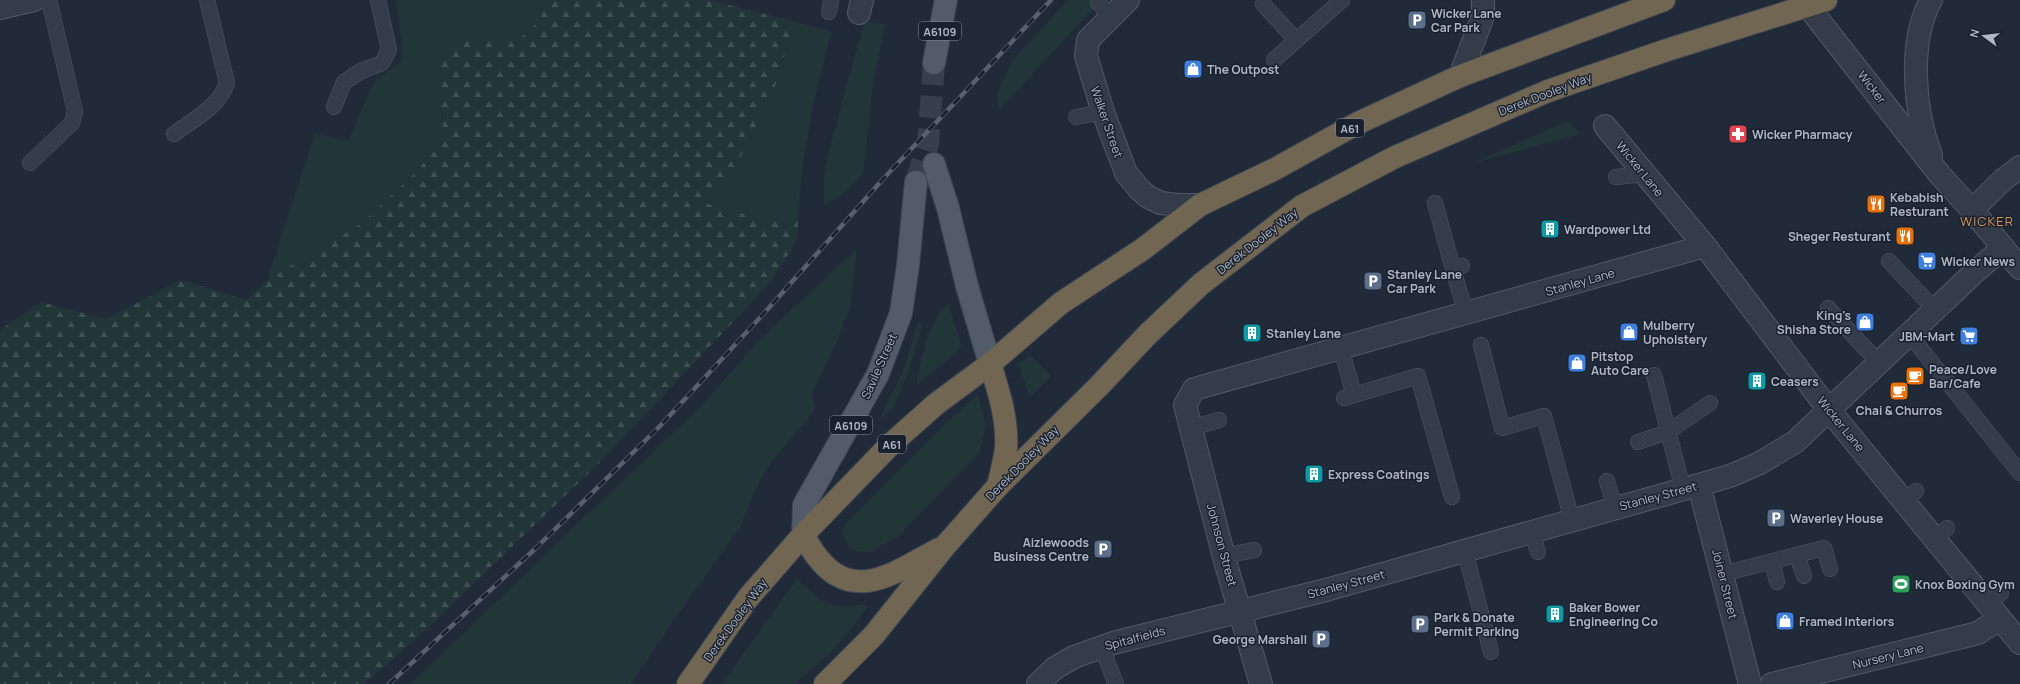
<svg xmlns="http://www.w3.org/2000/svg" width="2020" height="684" font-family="Manrope,sans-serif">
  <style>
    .green { fill: #22363a }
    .forest { fill: url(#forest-firs) }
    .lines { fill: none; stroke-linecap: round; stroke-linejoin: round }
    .primary-tunnel { stroke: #363f4e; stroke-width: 22; stroke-dasharray: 22 11; stroke-linecap: butt }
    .lane-casing { stroke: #525967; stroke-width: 16 }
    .street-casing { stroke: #525967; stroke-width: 24 }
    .primary-casing { stroke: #3e4553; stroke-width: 24 }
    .highway-casing { stroke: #3f4654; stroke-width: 24 }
    .lane { stroke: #343c4a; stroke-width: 15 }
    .street { stroke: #343c4a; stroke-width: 22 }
    .primary { stroke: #525b6a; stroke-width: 22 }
    .highway { stroke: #706651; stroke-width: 22 }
    .rail-casing { stroke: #566071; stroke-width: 4.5 }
    .rail { stroke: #1a212e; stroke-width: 3; stroke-dasharray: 9; stroke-linecap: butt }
    .labels { text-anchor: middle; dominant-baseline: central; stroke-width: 3; stroke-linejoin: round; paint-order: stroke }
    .shield { fill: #1a212e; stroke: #828998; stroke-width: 1 }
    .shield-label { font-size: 11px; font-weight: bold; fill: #afb6c6 }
    .poi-label { font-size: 12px; font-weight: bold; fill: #afb6c6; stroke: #1a212e; text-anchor: start }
    .street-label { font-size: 12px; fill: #afb6c6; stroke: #1a212e }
    .neighbourhood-label { font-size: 13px; letter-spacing: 1px; fill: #d6975a; stroke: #1a212e }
  </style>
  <defs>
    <pattern id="forest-firs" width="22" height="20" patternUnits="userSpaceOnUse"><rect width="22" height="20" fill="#22363a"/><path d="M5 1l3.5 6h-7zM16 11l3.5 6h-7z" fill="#405155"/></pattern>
  </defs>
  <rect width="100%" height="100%" fill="#212a39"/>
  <!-- green -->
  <g class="green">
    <path d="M396,0H548L539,21L520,37H479L441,103L443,131L435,150L414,174L362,223L267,280L315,133L348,142L374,81L401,62L402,46Z"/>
    <path d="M1069,0H1101L998,111L997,93L1013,59Z"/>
    <path d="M793,21L832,32C814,93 802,153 798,217H755L704,203L728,179L753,134L778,80Z"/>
    <path d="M864,22L885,24L873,84L863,175L842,195L824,206V175L829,151Z"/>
    <path d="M1568,121L1581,134L1473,163Z"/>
    <path d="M857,248L850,308L837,341L812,393L815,410L772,461L760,480L739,529L675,618L631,684H410L701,406L759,341Z"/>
    <path d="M948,303L962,347L916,386C921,358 928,323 948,303Z"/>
    <path d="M918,322H923L907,376L894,406L879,421L903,371Z"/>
    <path d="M1030,356L1050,376L1030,396L1017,364Z"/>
    <path d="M978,394L986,425L979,454L897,537L871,552L854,551C843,542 841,536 846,523L947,422Z"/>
    <path d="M797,579C818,600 832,612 863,604L867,607C849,636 821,663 794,684H722Z"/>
  </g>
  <!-- forest -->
  <path class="forest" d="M548,0H709L793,21L778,80L753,134L728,179L704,203L755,217H798V236L792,249L768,285L599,463L417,638L364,684H0V330L41,302L106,319L181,280L246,300L267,280L362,223L414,174L435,150L443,131V117L438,88L440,70L447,55L459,44L479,37H521L539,21Z"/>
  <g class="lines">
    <!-- primary-tunnel -->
    <path class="primary-tunnel" d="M916,182L928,144L934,63"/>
    <!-- lane casing -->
    <g class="lane-casing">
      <g id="lane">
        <path d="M1098,3L1112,16"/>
        <path d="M1263,4L1296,40"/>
        <path d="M829,12L831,0"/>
        <path d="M1274,60L1342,0"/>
        <path d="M334,107L344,82L361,71L382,63L389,50L378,0"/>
        <path d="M1076,117L1103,112"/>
        <path d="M174,134C194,119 219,107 227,83L207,0"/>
        <path d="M30,163L72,123L75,111L49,0"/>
        <path d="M1616,177L1644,174"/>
        <path d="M1435,203L1453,269"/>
        <path d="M1889,261L1935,310"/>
        <path d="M1462,266L1453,269L1466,314"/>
        <path d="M1828,308L1879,363"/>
        <path d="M1909,334L2020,473"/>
        <path d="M1481,345L1502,428L1544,416L1572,520"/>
        <path d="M1341,348L1354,395"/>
        <path d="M1654,375L1683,490"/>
        <path d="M1344,398L1418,376L1452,497"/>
        <path d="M1191,428L1219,420"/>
        <path d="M1638,442L1668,432L1710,403"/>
        <path d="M1607,481L1615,508"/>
        <path d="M1903,501L1916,491"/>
        <path d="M1532,532L1538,552"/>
        <path d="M1934,539L1947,528"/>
        <path d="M1465,551L1491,652"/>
        <path d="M1797,555L1804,576"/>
        <path d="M1224,556L1254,550"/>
        <path d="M1772,561L1777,582"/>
        <path d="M1722,574L1824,548L1830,569"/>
        <path d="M1988,604L2001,593"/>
        <path d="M1101,646L1116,684"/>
      </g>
    </g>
    <!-- street casing -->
    <g class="street-casing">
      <g id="street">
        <path d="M1128,0L1088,40L1086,56L1103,112L1126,173L1139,189L1148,197L1161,203L1178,205H1200"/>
        <path d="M1803,0L1940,175L1972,210L2020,268"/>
        <path d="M0,8L34,0"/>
        <path d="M859,13L862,0"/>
        <path d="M1460,76L1483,16V0"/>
        <path d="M1605,126L1705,246L1829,410L2020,643"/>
        <path d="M1931,155C1914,111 1908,42 1931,0"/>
        <path d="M1972,210L2004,179L2020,167"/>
        <path d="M1699,485L1750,684"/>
        <path d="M1038,684L1055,668L1074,657L1113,643L1326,590L1730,476L1758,464L1795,442L1977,270L2003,248"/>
        <path d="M1261,684L1225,561L1185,405L1194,389L1705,246"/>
        <path d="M1772,684L1978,633L1999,619"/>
      </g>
    </g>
    <!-- primary casing -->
    <g class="primary-casing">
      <g id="primary">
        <path d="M934,63L946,0"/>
        <path d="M934,164L948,208L967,286L990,364"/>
        <path d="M803,535L804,505L878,374L901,313L908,265L916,182"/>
      </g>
    </g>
    <!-- highway casing -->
    <g class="highway-casing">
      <g id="highway">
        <path d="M990,364C999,392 1008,420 1006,449C1004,462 1001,474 998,486"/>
        <path d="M803,535C808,543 812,551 818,558C855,605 898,570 939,549"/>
        <path d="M688,684L748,598L803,535L891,444L936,404L990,364L1061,303L1143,249L1200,205L1275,169L1358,123L1460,76L1664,0"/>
        <path d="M825,684L874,635L945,546L998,486L1099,386L1148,334L1201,284L1302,206L1395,157L1548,91L1664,51L1826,0"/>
      </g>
    </g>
    <!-- lane -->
    <use href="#lane" class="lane"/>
    <!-- street -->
    <use href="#street" class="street"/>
    <!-- primary -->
    <use href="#primary" class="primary"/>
    <!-- highway -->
    <use href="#highway" class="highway"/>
    <!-- rail casing -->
    <g class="rail-casing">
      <path id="rail" d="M389,684L536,548L661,425L767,310L884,178L1051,0"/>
    </g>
    <!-- rail -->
    <use href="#rail" class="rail"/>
  </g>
  <!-- icons -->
  <defs>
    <g id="parking-square" transform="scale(1)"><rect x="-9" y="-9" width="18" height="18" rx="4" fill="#5c6f8a" stroke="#1a212e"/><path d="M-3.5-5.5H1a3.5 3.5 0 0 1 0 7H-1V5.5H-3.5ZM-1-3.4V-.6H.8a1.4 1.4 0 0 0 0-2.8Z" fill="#fff"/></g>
    <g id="shop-square" transform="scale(1)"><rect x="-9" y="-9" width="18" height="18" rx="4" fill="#3f7fe0" stroke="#1a212e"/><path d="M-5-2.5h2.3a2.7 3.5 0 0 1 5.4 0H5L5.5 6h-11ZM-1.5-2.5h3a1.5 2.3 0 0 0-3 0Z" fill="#fff"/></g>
    <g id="pharmacy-square" transform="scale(1)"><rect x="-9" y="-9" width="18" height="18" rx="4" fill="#e0444e" stroke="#1a212e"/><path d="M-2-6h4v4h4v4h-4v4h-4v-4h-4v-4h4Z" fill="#fff"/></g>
    <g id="restaurant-square" transform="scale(1)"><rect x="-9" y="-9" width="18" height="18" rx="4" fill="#e8710a" stroke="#1a212e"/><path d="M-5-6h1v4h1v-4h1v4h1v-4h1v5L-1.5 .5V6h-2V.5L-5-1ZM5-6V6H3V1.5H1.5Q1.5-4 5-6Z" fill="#fff"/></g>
    <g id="building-square" transform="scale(1)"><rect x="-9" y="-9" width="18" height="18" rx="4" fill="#0f9aa8" stroke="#1a212e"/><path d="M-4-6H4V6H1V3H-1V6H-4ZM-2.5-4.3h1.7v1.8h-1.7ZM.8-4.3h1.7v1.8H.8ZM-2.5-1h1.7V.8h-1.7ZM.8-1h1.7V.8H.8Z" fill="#fff"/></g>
    <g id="supermarket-square" transform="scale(1)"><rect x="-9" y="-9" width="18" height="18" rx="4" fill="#3f7fe0" stroke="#1a212e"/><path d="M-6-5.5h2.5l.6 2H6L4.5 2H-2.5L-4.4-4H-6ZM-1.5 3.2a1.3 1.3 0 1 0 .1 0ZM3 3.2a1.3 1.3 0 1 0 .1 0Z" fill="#fff"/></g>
    <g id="cafe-square" transform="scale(1)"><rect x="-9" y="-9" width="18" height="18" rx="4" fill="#e8710a" stroke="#1a212e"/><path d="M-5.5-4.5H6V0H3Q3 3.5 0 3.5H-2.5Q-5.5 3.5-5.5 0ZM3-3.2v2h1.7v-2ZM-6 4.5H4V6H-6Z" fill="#fff"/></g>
    <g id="stadium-square" transform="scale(1)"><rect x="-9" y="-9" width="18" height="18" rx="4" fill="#2e9e5b" stroke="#1a212e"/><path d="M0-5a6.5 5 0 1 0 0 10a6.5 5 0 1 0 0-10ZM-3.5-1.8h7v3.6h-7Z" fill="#fff"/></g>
  </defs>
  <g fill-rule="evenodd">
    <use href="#parking-square" x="1417" y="20"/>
    <use href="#shop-square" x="1193" y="69"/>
    <use href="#pharmacy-square" x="1738" y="134"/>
    <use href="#restaurant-square" x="1876" y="204"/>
    <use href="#building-square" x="1550" y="229"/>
    <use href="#restaurant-square" x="1905" y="236"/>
    <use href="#supermarket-square" x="1927" y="261"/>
    <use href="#parking-square" x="1373" y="281"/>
    <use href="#shop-square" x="1865" y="322"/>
    <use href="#shop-square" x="1629" y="332"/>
    <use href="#building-square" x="1252" y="333"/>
    <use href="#supermarket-square" x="1969" y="336"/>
    <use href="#shop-square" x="1577" y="363"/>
    <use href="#cafe-square" x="1915" y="376"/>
    <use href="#building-square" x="1757" y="381"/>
    <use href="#cafe-square" x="1899" y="391"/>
    <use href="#building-square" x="1314" y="474"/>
    <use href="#parking-square" x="1776" y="518"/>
    <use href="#parking-square" x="1103" y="549"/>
    <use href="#stadium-square" x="1901" y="584"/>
    <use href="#building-square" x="1555" y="614"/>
    <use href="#shop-square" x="1785" y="621"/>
    <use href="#parking-square" x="1420" y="624"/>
    <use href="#parking-square" x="1321" y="639"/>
  </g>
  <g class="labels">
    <!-- shield labels -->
    <g class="shield">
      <rect x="919" y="22" width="42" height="18" rx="3"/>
      <rect x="1336" y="119" width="28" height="18" rx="3"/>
      <rect x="830" y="416" width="42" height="18" rx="3"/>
      <rect x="878" y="435" width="28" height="18" rx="3"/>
    </g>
    <g class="shield-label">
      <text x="940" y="31">A6109</text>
      <text x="1350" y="128">A61</text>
      <text x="851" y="425">A6109</text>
      <text x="892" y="444">A61</text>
    </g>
    <!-- poi labels -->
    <g class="poi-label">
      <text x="1431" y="13">Wicker Lane<tspan x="1431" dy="14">Car Park</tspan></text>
      <text x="1207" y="69">The Outpost</text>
      <text x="1752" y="134">Wicker Pharmacy</text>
      <text x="1890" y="197">Kebabish<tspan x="1890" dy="14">Resturant</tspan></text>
      <text x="1564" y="229">Wardpower Ltd</text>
      <text x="1891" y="236" text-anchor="end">Sheger Resturant</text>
      <text x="1941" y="261">Wicker News</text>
      <text x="1387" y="274">Stanley Lane<tspan x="1387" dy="14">Car Park</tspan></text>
      <text x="1851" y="315" text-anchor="end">King's<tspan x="1851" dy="14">Shisha Store</tspan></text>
      <text x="1643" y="325">Mulberry<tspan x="1643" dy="14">Upholstery</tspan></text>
      <text x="1266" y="333">Stanley Lane</text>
      <text x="1955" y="336" text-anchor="end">JBM-Mart</text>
      <text x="1591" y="356">Pitstop<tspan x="1591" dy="14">Auto Care</tspan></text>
      <text x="1929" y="369">Peace/Love<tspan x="1929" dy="14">Bar/Cafe</tspan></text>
      <text x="1771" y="381">Ceasers</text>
      <text x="1899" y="410" text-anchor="middle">Chai &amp; Churros</text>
      <text x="1328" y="474">Express Coatings</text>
      <text x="1790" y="518">Waverley House</text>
      <text x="1089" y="542" text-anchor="end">Aizlewoods<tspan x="1089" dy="14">Business Centre</tspan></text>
      <text x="1915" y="584">Knox Boxing Gym</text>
      <text x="1569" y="607">Baker Bower<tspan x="1569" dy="14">Engineering Co</tspan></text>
      <text x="1434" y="617">Park &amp; Donate<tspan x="1434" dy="14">Permit Parking</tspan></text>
      <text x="1799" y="621">Framed Interiors</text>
      <text x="1307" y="639" text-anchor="end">George Marshall</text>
    </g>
    <!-- street labels -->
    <g class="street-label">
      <text transform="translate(1872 87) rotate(52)">Wicker</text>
      <text transform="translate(1545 94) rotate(-21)">Derek Dooley Way</text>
      <text transform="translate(1107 122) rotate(71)">Walker Street</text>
      <text transform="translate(1640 169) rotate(51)">Wicker Lane</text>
      <text transform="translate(1257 241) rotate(-38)">Derek Dooley Way</text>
      <text transform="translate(1580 282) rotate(-16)">Stanley Lane</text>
      <text transform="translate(879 366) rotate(-66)">Savile Street</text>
      <text transform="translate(1841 424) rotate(51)">Wicker Lane</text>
      <text transform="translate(1022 463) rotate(-46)">Derek Dooley Way</text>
      <text transform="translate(1658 496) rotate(-15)">Stanley Street</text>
      <text transform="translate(1222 545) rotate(75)">Johnson Street</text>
      <text transform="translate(1346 584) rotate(-15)">Stanley Street</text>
      <text transform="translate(1725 584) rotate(76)">Joiner Street</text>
      <text transform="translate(735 620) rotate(-54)">Derek Dooley Way</text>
      <text transform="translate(1135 638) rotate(-15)">Spitalfields</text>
      <text transform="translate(1888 656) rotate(-14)">Nursery Lane</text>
    </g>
    <!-- neighbourhood labels -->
    <g class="neighbourhood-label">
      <text x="1987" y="221">WICKER</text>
    </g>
  </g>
  <!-- north arrow -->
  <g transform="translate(1984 36) rotate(285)" stroke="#1a212e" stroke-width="3" paint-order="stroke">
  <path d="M0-3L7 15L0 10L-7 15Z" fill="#afb6c6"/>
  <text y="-6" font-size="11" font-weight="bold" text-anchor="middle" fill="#afb6c6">N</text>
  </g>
</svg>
